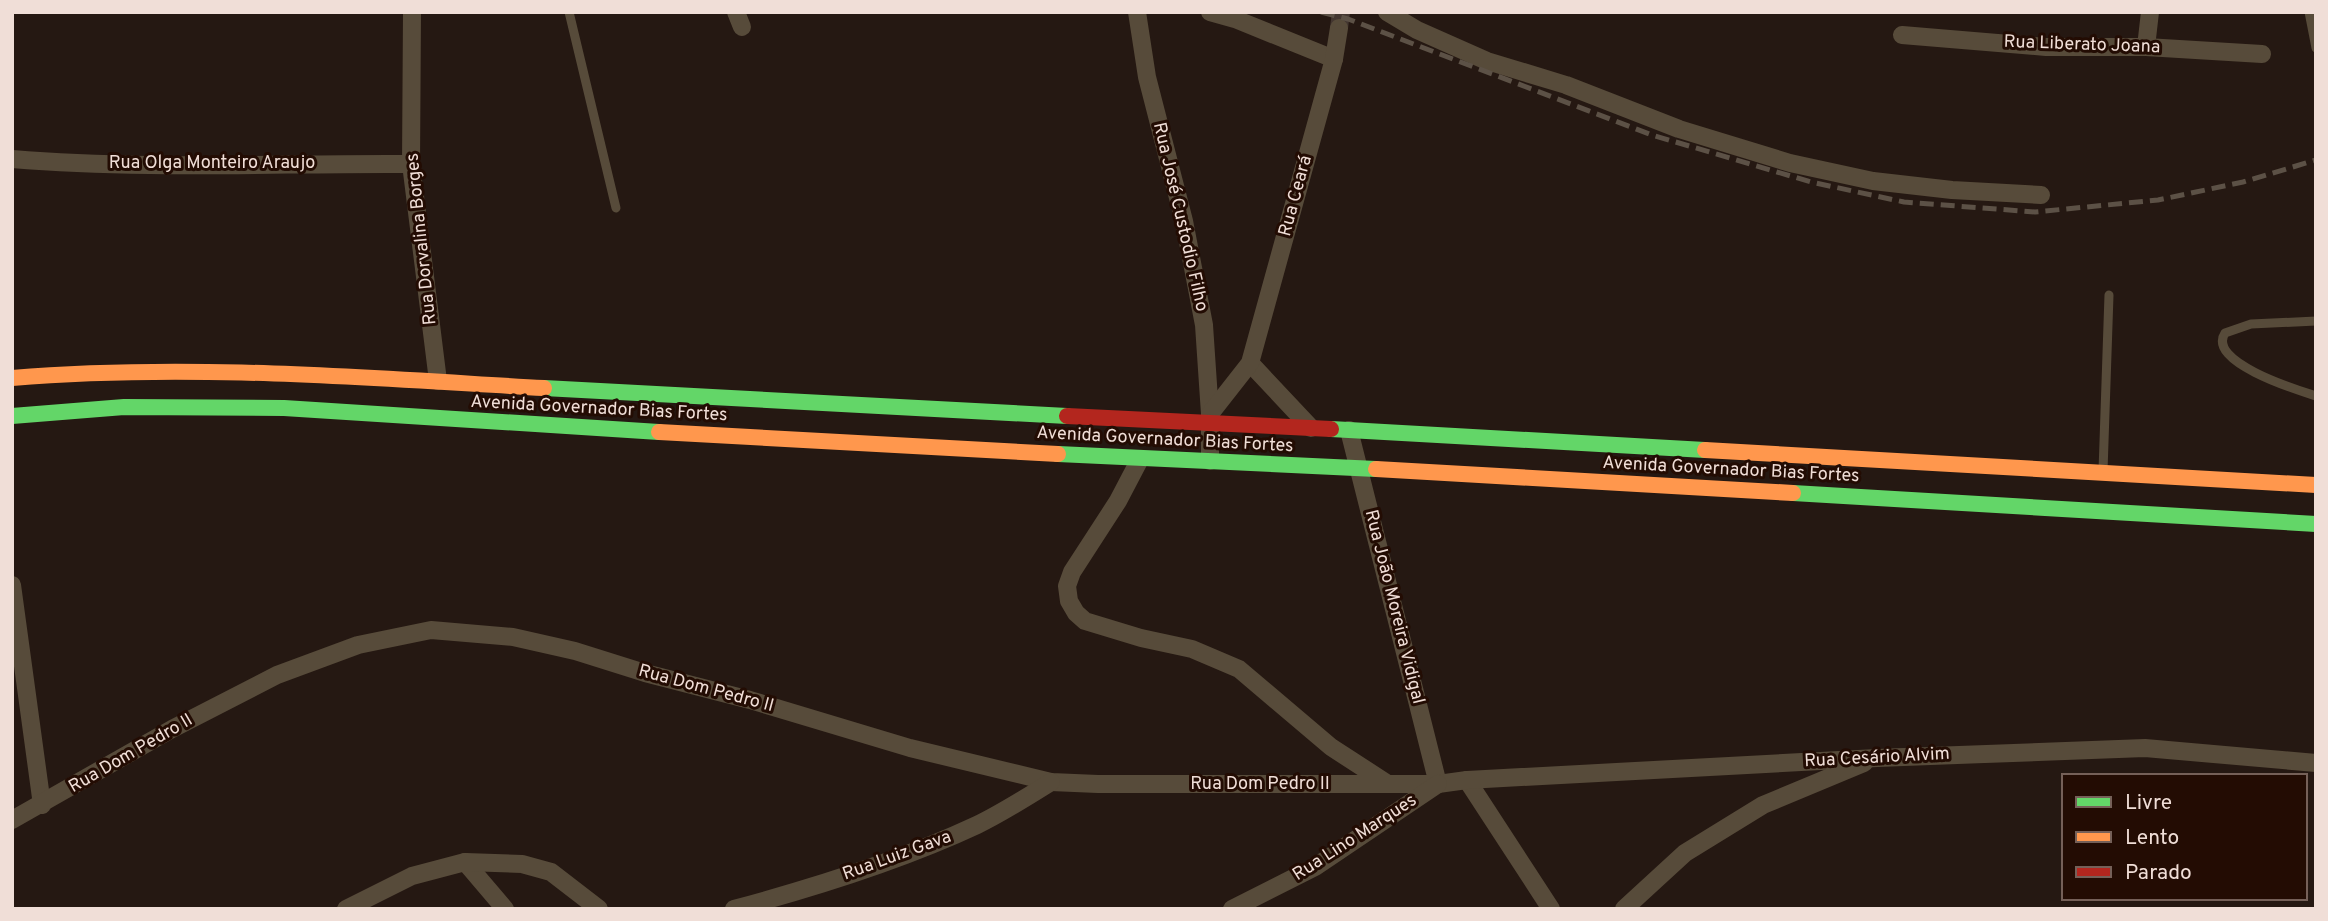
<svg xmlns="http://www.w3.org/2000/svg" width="2328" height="921" font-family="Overpass,sans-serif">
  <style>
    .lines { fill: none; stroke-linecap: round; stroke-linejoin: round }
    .street-tunnel { stroke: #433630; stroke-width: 18; stroke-dasharray: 18 9; stroke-linecap: butt }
    .lane { stroke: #574b3a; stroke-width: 9 }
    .street { stroke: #574b3a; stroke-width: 18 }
    .fast { stroke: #63d668; stroke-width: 16 }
    .slow { stroke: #ff974d; stroke-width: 16 }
    .jam { stroke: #b3261e; stroke-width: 16 }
    .rail { stroke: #5c5146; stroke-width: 5; stroke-dasharray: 14 7; stroke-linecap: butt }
    .labels { text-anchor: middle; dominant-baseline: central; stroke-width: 6; stroke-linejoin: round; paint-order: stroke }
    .street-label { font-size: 18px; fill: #f0ded7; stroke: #230c03 }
  </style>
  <rect width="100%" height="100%" fill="#251812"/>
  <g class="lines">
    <!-- street-tunnel -->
    <path class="street-tunnel" d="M1339,28L1341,12"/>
    <!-- lane -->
    <g class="lane">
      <path d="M569,12L616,208"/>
      <path d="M2309,12L2316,48"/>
      <path d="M2316,321L2251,324L2225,333C2206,362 2297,390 2316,396"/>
      <path d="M2103,471L2109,295"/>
    </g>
    <!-- street -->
    <g class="street">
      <path d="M412,12L411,164L438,381"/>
      <path d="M736,12L742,27"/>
      <path d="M1137,12L1147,77L1184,221L1204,325L1210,414V461"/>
      <path d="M1210,12L1235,19L1334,59"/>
      <path d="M1387,12L1417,30L1487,61L1566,85L1679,129L1790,163L1873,181L1952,190L2041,195"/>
      <path d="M1902,35L2046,47H2146L2262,54"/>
      <path d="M2146,47L2150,12"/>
      <path d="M12,159C145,170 278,163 411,164"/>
      <path d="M1250,363L1311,428"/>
      <path d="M1210,414L1250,363L1334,59L1339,28"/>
      <path d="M1349,430L1438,784"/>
      <path d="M1140,459L1118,501L1072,572L1067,586L1069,601L1076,613L1085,621L1141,638L1192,649L1239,669L1331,747L1388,784"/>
      <path d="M12,585L42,805"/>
      <path d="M1467,780L1551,909"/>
      <path d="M12,820L172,729L277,675L358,645L431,630L513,637L575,651L645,673L750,700L910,748L1051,782L1098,784H1438L1467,780L1877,758L2145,748L2316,763"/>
      <path d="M465,862L505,909"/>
      <path d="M346,909L412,876L465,862L522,864L551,872L599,909"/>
      <path d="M734,909C816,887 900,861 977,825C1002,813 1027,797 1051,782"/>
      <path d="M1232,909L1315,867L1438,784"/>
      <path d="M1624,909L1685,853L1763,805L1864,763"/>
    </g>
    <!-- fast -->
    <g class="fast">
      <path d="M544,388L1067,416"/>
      <path d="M12,416L124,407L284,408L659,432"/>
      <path d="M1331,429L1705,450"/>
      <path d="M1058,454L1376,469"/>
      <path d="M1793,493L2316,524"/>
    </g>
    <!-- slow -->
    <g class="slow">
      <path d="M12,378C189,363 368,378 544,388"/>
      <path d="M659,432L1058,454"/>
      <path d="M1705,450L2316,485"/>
      <path d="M1376,469L1793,493"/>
    </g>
    <!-- jam -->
    <path class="jam" d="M1067,416L1331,429"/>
    <!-- rail -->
    <path class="rail" d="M1321,12L1348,19L1652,135L1811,182L1904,202L2035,212L2158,200L2243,182L2316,160"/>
  </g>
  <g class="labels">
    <!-- street labels -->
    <g class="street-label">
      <text transform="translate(2082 45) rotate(2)">Rua Liberato Joana</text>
      <text x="212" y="163">Rua Olga Monteiro Araujo</text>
      <text transform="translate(1296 196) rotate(-75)">Rua Ceará</text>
      <text transform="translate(1180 217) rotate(77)">Rua José Custodio Filho</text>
      <text transform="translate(422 239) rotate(-96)">Rua Dorvalina Borges</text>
      <text transform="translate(599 409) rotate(3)">Avenida Governador Bias Fortes</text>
      <text transform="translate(1165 440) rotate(3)">Avenida Governador Bias Fortes</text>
      <text transform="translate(1731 470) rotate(3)">Avenida Governador Bias Fortes</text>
      <text transform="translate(1394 607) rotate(76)">Rua João Moreira Vidigal</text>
      <text transform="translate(706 689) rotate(15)">Rua Dom Pedro II</text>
      <text transform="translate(131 754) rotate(-30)">Rua Dom Pedro II</text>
      <text transform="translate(1877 758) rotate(-3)">Rua Cesário Alvim</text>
      <text x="1260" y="784">Rua Dom Pedro II</text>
      <text transform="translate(1355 838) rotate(-33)">Rua Lino Marques</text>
      <text transform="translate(897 856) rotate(-20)">Rua Luiz Gava</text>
    </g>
  </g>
  <!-- border -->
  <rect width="2328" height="921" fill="none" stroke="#f0ded7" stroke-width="28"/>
  <!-- legend -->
  <rect x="2062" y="774" width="245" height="126" fill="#230c03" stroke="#756058" stroke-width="2"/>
  <rect x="2076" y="797" width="35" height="10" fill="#63d668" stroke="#756058" stroke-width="2"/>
  <text x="2125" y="809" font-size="21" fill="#f0ded7">Livre</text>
  <rect x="2076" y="832" width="35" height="10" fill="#ff974d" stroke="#756058" stroke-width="2"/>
  <text x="2125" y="844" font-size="21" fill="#f0ded7">Lento</text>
  <rect x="2076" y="867" width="35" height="10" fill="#b3261e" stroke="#756058" stroke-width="2"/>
  <text x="2125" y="879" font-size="21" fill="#f0ded7">Parado</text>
</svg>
